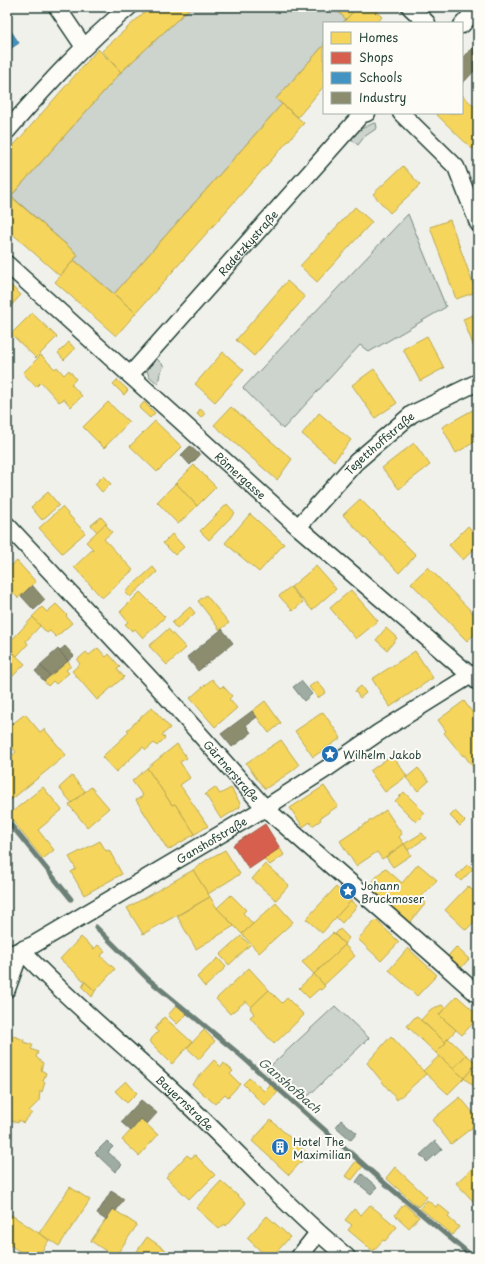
<svg xmlns="http://www.w3.org/2000/svg" width="485" height="1264" font-family="'Playpen Sans',sans-serif">
  <style>
    .green { fill: #cdd3cd; stroke: #768880 }
    .water { fill: #9faca4; stroke: #6c8077 }
    .homes { fill: #f6d55c; stroke: #b6a750 }
    .shops { fill: #d6604d; stroke: #9f5646 }
    .schools { fill: #4393c3; stroke: #387998 }
    .industry { fill: #8c8c6e; stroke: #6b745d }
    .lines { fill: none; stroke-linecap: round; stroke-linejoin: round }
    .stream { stroke: #6c8077; stroke-width: 5 }
    .minor-casing { stroke: #1f3d34; stroke-width: 19 }
    .minor { stroke: #fdfcf7; stroke-width: 16 }
    .labels { text-anchor: middle; dominant-baseline: central; stroke-width: 4; stroke-linejoin: round; paint-order: stroke }
    .street-label { font-size: 11px; fill: #1f3d34; stroke: #fdfcf7 }
    .poi-label { font-size: 11px; fill: #1f3d34; stroke: #fdfcf7; text-anchor: start }
    .water-label { font-size: 12px; font-style: italic; fill: #455e56; stroke: #fdfcf7 }
  </style>
  <rect width="100%" height="100%" fill="#f0f1eb"/>
  <filter id="ink" filterUnits="userSpaceOnUse"><feTurbulence type="fractalNoise" baseFrequency=".025" numOctaves="2"/><feDisplacementMap in="SourceGraphic" scale="8" xChannelSelector="R" yChannelSelector="G"/><feConvolveMatrix kernelMatrix="1 2 1 2 8 2 1 2 1" color-interpolation-filters="sRGB"/></filter>
  <g filter="url(#ink)">
    <!-- green -->
    <g class="green">
      <path d="M191,7H333L346,19L343,23H324V45L276,99L282,104L114,294L74,260L78,255L11,196L121,72Z"/>
      <path d="M374,123H376L377,128L364,137L358,145L350,138L361,129Z"/>
      <path d="M408,214L446,307L369,352L360,345L283,429L243,388Z"/>
      <path d="M156,358L164,366L160,373L158,384L149,376L147,371L150,366Z"/>
      <path d="M335,1006L369,1038L302,1102L265,1071Z"/>
    </g>
    <!-- water -->
    <g class="water">
      <path d="M301,681L312,694L304,701L293,687Z"/>
      <path d="M341,1120L357,1133L351,1140L336,1127Z"/>
      <path d="M107,1141L113,1147L108,1152L122,1165L115,1172L95,1153Z"/>
      <path d="M435,1141L442,1149L427,1162L420,1155Z"/>
      <path d="M362,1174L377,1187L371,1194L356,1182Z"/>
    </g>
    <!-- homes -->
    <g class="homes">
      <path d="M150,7H191L121,72L102,51Z"/>
      <path d="M333,7H357L346,19Z"/>
      <path d="M357,7H371L382,17L377,23H343Z"/>
      <path d="M324,45V86L298,117L276,99Z"/>
      <path d="M98,49L121,72L11,196L7,193V153Z"/>
      <path d="M462,95L478,110V143L472,149L435,113H462Z"/>
      <path d="M282,104L304,123L136,313L114,294Z"/>
      <path d="M403,166L420,185L390,213L373,194Z"/>
      <path d="M7,193L78,255L60,276L7,229Z"/>
      <path d="M355,207L372,222L317,282L300,266Z"/>
      <path d="M450,220L476,292L456,299L430,227Z"/>
      <path d="M74,260L136,313L116,336L55,282Z"/>
      <path d="M287,281L305,297L254,356L236,340Z"/>
      <path d="M7,282L21,295L7,310Z"/>
      <path d="M32,313L57,337L36,358L11,334Z"/>
      <path d="M478,313V354L477,355L463,319Z"/>
      <path d="M427,336L444,368L420,381L403,349Z"/>
      <path d="M69,342L75,349L64,360L58,353Z"/>
      <path d="M223,352L244,370L215,402L195,384Z"/>
      <path d="M41,355L55,369L57,367L64,375L69,370L76,379L71,384L82,396L71,407L64,399L59,402L41,382L36,387L23,373Z"/>
      <path d="M374,369L397,403L375,418L352,385Z"/>
      <path d="M117,380L128,390L124,395L113,384Z"/>
      <path d="M108,402L129,422L104,448L83,427Z"/>
      <path d="M144,402L155,413L150,418L139,408Z"/>
      <path d="M231,407L292,459L277,480L214,425Z"/>
      <path d="M478,407V440L456,453L442,427Z"/>
      <path d="M200,409L205,413L201,418L197,414Z"/>
      <path d="M319,413L351,440L334,461L302,434Z"/>
      <path d="M155,421L182,447L157,472L130,446Z"/>
      <path d="M414,443L430,465L399,489L382,468Z"/>
      <path d="M194,465L216,487L197,506L176,483Z"/>
      <path d="M103,476L111,484L102,492L95,484Z"/>
      <path d="M176,483L197,506L178,524L157,502Z"/>
      <path d="M48,492L59,505L42,520L31,507Z"/>
      <path d="M360,499L416,555L399,573L343,515Z"/>
      <path d="M227,504L235,513L209,540L200,531Z"/>
      <path d="M62,507L85,533L62,553L39,528Z"/>
      <path d="M250,514L284,544L259,572L225,543Z"/>
      <path d="M101,517L107,524L97,532L91,525Z"/>
      <path d="M105,524L112,532L104,539L133,570L102,598L74,567L93,549L86,542Z"/>
      <path d="M468,526L478,537V545L463,560L449,545Z"/>
      <path d="M172,534L184,547L175,555L163,543Z"/>
      <path d="M17,561L36,582L18,598L12,592L9,595L7,593V569Z"/>
      <path d="M316,566L336,589L312,610L291,587Z"/>
      <path d="M153,567L157,572L130,597L125,592Z"/>
      <path d="M428,567L478,618V631L467,641L411,583Z"/>
      <path d="M290,587L303,602L293,611L279,596Z"/>
      <path d="M351,590L378,621L356,639L330,608Z"/>
      <path d="M140,592L165,617L143,638L135,629L132,631L125,624L128,622L120,612Z"/>
      <path d="M206,595L229,623L220,630L198,601Z"/>
      <path d="M56,604L67,615L66,616L72,623L56,637L50,631L47,633L32,617L42,607L47,612Z"/>
      <path d="M190,607L195,613L177,629L172,623Z"/>
      <path d="M33,617L40,626L26,641L28,644L17,656L9,649L7,645Z"/>
      <path d="M386,628L397,638L387,650L376,640Z"/>
      <path d="M168,629L186,648L167,665L149,646Z"/>
      <path d="M98,648L106,657L109,654L120,667L117,669L124,677L97,700L72,671L80,664L77,660L86,652L89,655Z"/>
      <path d="M9,649L25,664L7,682V652Z"/>
      <path d="M415,651L433,678L390,707L372,679Z"/>
      <path d="M68,661L71,666L66,670L69,673L56,684L53,681L48,686L44,681Z"/>
      <path d="M212,679L220,688L223,686L232,696L229,699L237,708L215,727L190,698Z"/>
      <path d="M317,681L326,692L318,698L309,687Z"/>
      <path d="M361,686L366,693L360,698L355,691Z"/>
      <path d="M265,701L281,723L269,733L252,711Z"/>
      <path d="M464,701L472,712L475,711L478,715V763L473,767L464,755L463,756L444,733L446,731L438,720Z"/>
      <path d="M152,707L170,728L162,735L165,738L157,746L154,743L146,750L143,747L116,772L102,757L129,732L127,730Z"/>
      <path d="M323,712L341,738L313,757L295,731Z"/>
      <path d="M25,714L40,732L44,729L66,755L11,800L7,796V760L16,752L7,741V728Z"/>
      <path d="M281,740L299,765L292,771L265,789L256,778L246,763Z"/>
      <path d="M177,744L187,758L180,762L190,778L180,785L208,826L195,834L175,804L172,805L147,768Z"/>
      <path d="M392,755L407,776L385,792L370,771Z"/>
      <path d="M147,768L172,805L175,804L195,834L168,850L136,800L143,796L132,781Z"/>
      <path d="M418,768L429,781L418,791L406,778Z"/>
      <path d="M72,776L85,791L72,803L59,788Z"/>
      <path d="M324,786L338,806L320,818L321,820L312,826L310,822L303,827L290,808Z"/>
      <path d="M43,787L62,810L38,830L54,850L43,859L8,815Z"/>
      <path d="M91,787L109,808L87,827L69,805Z"/>
      <path d="M215,787L220,794L231,788L240,803V807L221,819L205,794Z"/>
      <path d="M404,792L425,813L416,822L395,801Z"/>
      <path d="M386,810L402,834L399,837L404,844L382,859L377,852L356,866L340,841Z"/>
      <path d="M455,811L465,821L460,826L450,816Z"/>
      <path d="M422,833L426,838L408,850L404,844Z"/>
      <path d="M100,841L106,851L109,850L122,874L84,895L71,872L76,869L69,857Z"/>
      <path d="M404,844L411,855L393,867L386,857Z"/>
      <path d="M280,848L284,855L270,865L263,859Z"/>
      <path d="M225,850L240,874L208,894L193,870L208,859Z"/>
      <path d="M265,864L289,885L276,900L252,879Z"/>
      <path d="M418,864L437,880L420,898L426,903L408,925L366,888L385,868L402,883Z"/>
      <path d="M468,864L473,869L461,881L456,876Z"/>
      <path d="M193,870L210,897L143,934L127,908Z"/>
      <path d="M468,886L473,891L478,886V918L466,930L445,910Z"/>
      <path d="M336,887L351,901L322,933L306,919Z"/>
      <path d="M231,895L246,910L243,913L253,924L242,934L217,908Z"/>
      <path d="M210,897L217,908L234,926L196,949L177,916Z"/>
      <path d="M351,901L357,906L342,923L336,917Z"/>
      <path d="M276,903L293,922L259,953L242,934Z"/>
      <path d="M376,920L399,942L381,961L358,939Z"/>
      <path d="M340,929L349,938L344,944L335,934Z"/>
      <path d="M333,933L345,945L314,974L302,962Z"/>
      <path d="M241,936L250,945L229,965L220,955Z"/>
      <path d="M81,937L94,949L98,945L105,951L101,956L115,969L95,991L60,959Z"/>
      <path d="M345,945L355,956L324,985L314,974Z"/>
      <path d="M456,947L469,959L461,968L448,956Z"/>
      <path d="M408,948L437,975L417,996L389,970Z"/>
      <path d="M218,958L226,967L205,987L197,977Z"/>
      <path d="M249,968L269,990L251,1007L246,1001L230,1014L216,999Z"/>
      <path d="M314,974L325,986L321,990L319,989L309,998L299,988Z"/>
      <path d="M85,982L95,991L92,997L82,987Z"/>
      <path d="M269,990L282,1003L287,998L304,1015L274,1044L250,1017L254,1014L250,1008Z"/>
      <path d="M457,996L478,1015V1018L462,1035L439,1015Z"/>
      <path d="M177,1005L187,1014L177,1024L168,1015Z"/>
      <path d="M442,1005L445,1008L439,1015L456,1030L445,1042L421,1020L431,1009Z"/>
      <path d="M416,1016L446,1043L436,1053L407,1026Z"/>
      <path d="M164,1017L192,1042L172,1064L149,1041L158,1032L155,1029Z"/>
      <path d="M204,1030L215,1041L199,1059L187,1048Z"/>
      <path d="M11,1035L24,1040L23,1042L33,1045L31,1049L38,1052L36,1057L43,1063L41,1070L46,1073L43,1081L45,1082L42,1092L40,1091L39,1101L29,1111L32,1113L23,1123L19,1120L18,1123L9,1120L8,1123H7V1046Z"/>
      <path d="M391,1036L426,1074L397,1100L367,1063Z"/>
      <path d="M448,1038L466,1055L453,1069L436,1053L446,1043L445,1042Z"/>
      <path d="M466,1055L477,1063L464,1078L453,1069Z"/>
      <path d="M439,1056L464,1078L448,1094L423,1071Z"/>
      <path d="M214,1060L221,1067L224,1063L233,1071L230,1074L240,1084L228,1097L225,1094L215,1104L192,1084Z"/>
      <path d="M472,1069L478,1075V1090L464,1078Z"/>
      <path d="M249,1078L264,1091L271,1084L278,1092L265,1106L243,1084Z"/>
      <path d="M126,1081L137,1093L127,1103L115,1091Z"/>
      <path d="M460,1097L478,1119V1123L451,1144L432,1120Z"/>
      <path d="M141,1119L158,1135L139,1156L122,1140Z"/>
      <path d="M271,1120L308,1154L289,1175L252,1141Z"/>
      <path d="M187,1155L191,1158L195,1155L215,1175L200,1190L199,1189L189,1199L166,1177Z"/>
      <path d="M356,1161L363,1166L352,1180L345,1176Z"/>
      <path d="M478,1163V1196L473,1201L456,1183Z"/>
      <path d="M395,1167L427,1197L418,1207L386,1178Z"/>
      <path d="M221,1181L246,1203L226,1226L225,1224L219,1229L196,1208Z"/>
      <path d="M70,1187L90,1200L59,1246L39,1233Z"/>
      <path d="M427,1200L436,1207L438,1204L450,1214L448,1217L459,1227L453,1235L420,1208Z"/>
      <path d="M404,1204L419,1217L409,1228L395,1215Z"/>
      <path d="M370,1205L397,1227L385,1241L383,1240L373,1251L348,1230L352,1225L345,1220L354,1209L361,1215Z"/>
      <path d="M113,1209L137,1225L115,1257L91,1241Z"/>
      <path d="M7,1212L49,1240L38,1257H28L7,1243Z"/>
      <path d="M267,1216L290,1237L272,1257H267L247,1238Z"/>
      <path d="M147,1237L170,1253L167,1257H133Z"/>
    </g>
    <!-- shops -->
    <path class="shops" d="M265,824L280,848L249,869L233,845Z"/>
    <!-- schools -->
    <path class="schools" d="M7,25L19,43L7,51Z"/>
    <!-- industry -->
    <g class="industry">
      <path d="M476,44L478,46V67L462,84V59Z"/>
      <path d="M190,446L200,455L190,465L181,455Z"/>
      <path d="M32,585L45,600L34,610L21,596Z"/>
      <path d="M222,629L233,643L198,671L187,657Z"/>
      <path d="M65,646L74,656L68,661L59,651Z"/>
      <path d="M58,649L68,661L50,676L40,665Z"/>
      <path d="M41,666L50,676L44,681L35,671Z"/>
      <path d="M252,711L257,717L246,725L251,733L232,747L221,734Z"/>
      <path d="M141,1100L157,1113L147,1124L141,1119L131,1131L121,1122Z"/>
      <path d="M111,1191L124,1199L116,1211L113,1209L106,1220L97,1214Z"/>
    </g>
    <g class="lines">
      <!-- stream -->
      <g class="stream">
        <path d="M7,820L71,899"/>
        <path d="M96,927L148,979L239,1054L388,1186L473,1257"/>
      </g>
      <!-- minor casing -->
      <g class="minor-casing">
        <g id="minor">
          <path d="M57,7L84,47"/>
          <path d="M410,7L427,23"/>
          <path d="M462,25L478,7"/>
          <path d="M401,113L456,167L478,223"/>
          <path d="M7,131C45,87 84,44 129,7"/>
          <path id="s1" d="M7,264L298,527L478,682"/>
          <path id="s2" d="M130,375L361,115L367,113"/>
          <path id="s3" d="M7,525L157,686L265,808L439,960L478,995"/>
          <path id="s4" d="M298,527L356,462L412,414L478,382"/>
          <path id="s5" d="M21,950C72,1004 130,1050 183,1100C238,1152 289,1209 347,1257"/>
          <path id="s6" d="M7,955L21,950L33,945L265,808L329,767L378,733L471,675L478,673"/>
          <path d="M7,989L21,950"/>
          <path d="M299,1257L318,1233"/>
        </g>
      </g>
      <!-- minor -->
      <use href="#minor" class="minor"/>
    </g>
  </g>
  <!-- icons -->
  <defs>
    <g id="sight-disc" transform="scale(0.9)"><circle r="9.5" fill="#1f6fb2" stroke="#fdfcf7"/><path d="M0-6L1.8-2.2L6-1.7L2.9 1.2L3.7 5.4L0 3.3L-3.7 5.4L-2.9 1.2L-6-1.7L-1.8-2.2Z" fill="#fff"/></g>
    <g id="building-disc" transform="scale(0.9)"><circle r="9.5" fill="#1f6fb2" stroke="#fdfcf7"/><path d="M-4-6H4V6H1V3H-1V6H-4ZM-2.5-4.3h1.7v1.8h-1.7ZM.8-4.3h1.7v1.8H.8ZM-2.5-1h1.7V.8h-1.7ZM.8-1h1.7V.8H.8Z" fill="#fff"/></g>
  </defs>
  <g fill-rule="evenodd">
    <use href="#sight-disc" x="330" y="754"/>
    <use href="#sight-disc" x="348" y="891"/>
    <use href="#building-disc" x="280" y="1147"/>
  </g>
  <g class="labels">
    <!-- street labels -->
    <g class="street-label">
      <text stroke="none"><textPath href="#s2" startOffset="177">Radetzkystraße</textPath></text>
      <text stroke="none"><textPath href="#s4" startOffset="117">Tegetthoffstraße</textPath></text>
      <text stroke="none"><textPath href="#s1" startOffset="315">Römergasse</textPath></text>
      <text stroke="none"><textPath href="#s3" startOffset="333">Gärtnerstraße</textPath></text>
      <text stroke="none"><textPath href="#s6" startOffset="235">Ganshofstraße</textPath></text>
      <text stroke="none"><textPath href="#s5" startOffset="224">Bayernstraße</textPath></text>
    </g>
    <!-- poi labels -->
    <g class="poi-label">
      <text x="343" y="754">Wilhelm Jakob</text>
      <text x="361" y="885">Johann<tspan x="361" dy="13">Bruckmoser</tspan></text>
      <text x="293" y="1141">Hotel The<tspan x="293" dy="13">Maximilian</tspan></text>
    </g>
    <!-- water labels -->
    <g class="water-label">
      <text transform="translate(290 1085) rotate(41)">Ganshofbach</text>
    </g>
  </g>
  <!-- margin -->
  <rect width="485" height="1264" fill="none" stroke="#fdfcf7" stroke-width="24"/>
  <rect x="12" y="12" width="461" height="1240" fill="none" stroke="#1f3d34" stroke-width="1.5" filter="url(#ink)"/>
  <!-- legend -->
  <rect x="323" y="22" width="140" height="92" fill="#fdfcf7" stroke="#a4b0a9"/>
  <rect x="331" y="32" width="20" height="12" fill="#f6d55c" stroke="#a4b0a9"/>
  <text x="359" y="42" font-size="12" fill="#1f3d34">Homes</text>
  <rect x="331" y="52" width="20" height="12" fill="#d6604d" stroke="#a4b0a9"/>
  <text x="359" y="62" font-size="12" fill="#1f3d34">Shops</text>
  <rect x="331" y="72" width="20" height="12" fill="#4393c3" stroke="#a4b0a9"/>
  <text x="359" y="82" font-size="12" fill="#1f3d34">Schools</text>
  <rect x="331" y="92" width="20" height="12" fill="#8c8c6e" stroke="#a4b0a9"/>
  <text x="359" y="102" font-size="12" fill="#1f3d34">Industry</text>
</svg>
